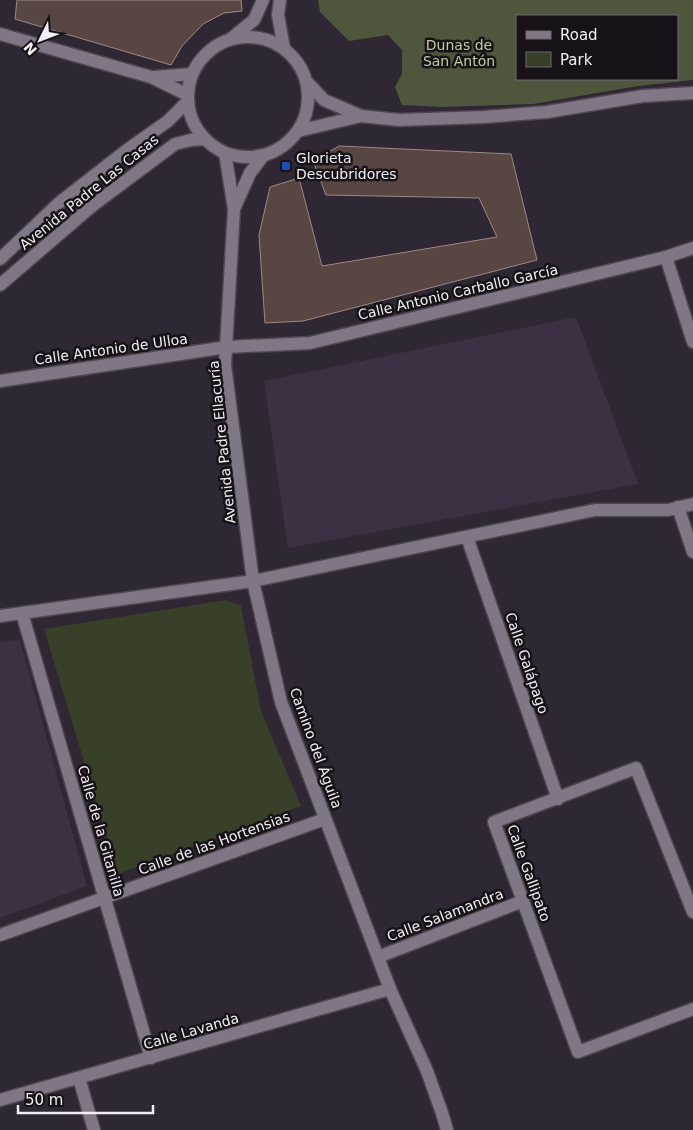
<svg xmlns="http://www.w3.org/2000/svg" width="693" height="1130" font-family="'DejaVu Sans',sans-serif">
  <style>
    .built { fill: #3c3042 }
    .green { fill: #384029 }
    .forest { fill: #4e573e; fill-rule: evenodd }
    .building { fill: #574641; stroke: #9d8984 }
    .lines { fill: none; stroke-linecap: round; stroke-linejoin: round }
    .street-casing { stroke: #4d454f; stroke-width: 15 }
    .secondary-casing { stroke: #4d454f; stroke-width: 15 }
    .street { stroke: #807685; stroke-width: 12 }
    .secondary { stroke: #807685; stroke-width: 12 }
    .transit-dot { fill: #1a4fb4; stroke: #161217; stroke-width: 2 }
    .labels { text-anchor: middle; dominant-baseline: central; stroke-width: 5; stroke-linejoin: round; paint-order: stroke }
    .park-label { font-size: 14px; fill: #bfd09e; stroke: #161217 }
    .poi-label { font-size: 14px; fill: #f3edf5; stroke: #161217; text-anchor: start }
    .street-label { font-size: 14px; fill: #f3edf5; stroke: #161217 }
  </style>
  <rect width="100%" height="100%" fill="#302734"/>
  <!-- built -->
  <g class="built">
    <path d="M576,317L638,484L288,548L264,381Z"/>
    <path d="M20,640L87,886L0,918V642Z"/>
  </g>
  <!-- green -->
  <path class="green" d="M226,600L241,606L261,711L301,806L118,874L44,629Z"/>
  <!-- forest -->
  <path class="forest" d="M318,0H693V80L638,86L533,104L442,107L402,105L395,87L402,74V50L388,35L349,41L320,12ZM517,16H677V79H517Z"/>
  <!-- building -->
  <g class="building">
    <path d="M17,0H241L242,11L224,13L203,24L182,46L171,65L15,19Z"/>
    <path d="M339,146L511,154L537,260L303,321L265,323L259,235L270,187L299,178L322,266L497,237L479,198L326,195L313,161Z"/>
  </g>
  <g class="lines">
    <!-- street casing -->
    <g class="street-casing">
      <g id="street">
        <path d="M666,257L693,342"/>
        <path d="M0,381L227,347L310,343L666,257L693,248"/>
        <path d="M678,507L693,552"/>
        <path d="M467,537L558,799"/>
        <path d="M22,613L151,1058"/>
        <path d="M0,616L253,581L595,510H668L693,504"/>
        <path d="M693,912L636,768L494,822L578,1052L693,1009"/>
        <path d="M0,935L325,819"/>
        <path d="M378,957L523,901"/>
        <path d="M79,1078L94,1130"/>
        <path d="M0,1100L390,989"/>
      </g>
    </g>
    <!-- secondary casing -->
    <g class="secondary-casing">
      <g id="secondary">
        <path d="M280,0L278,15L284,48"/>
        <path d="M0,34L151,77L188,95"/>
        <circle cx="248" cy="97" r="60"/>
        <path d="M232,38L254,20L263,0"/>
        <path d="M154,77L192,74"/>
        <path d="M307,82L324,100L361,116L399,120L484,117L547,112L643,96L693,93"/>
        <path d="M298,131L361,116"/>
        <path d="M225,153L234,209L225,365L253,581L281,702L390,989L427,1071L442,1113L447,1130"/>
        <path d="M234,209L250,173L263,156"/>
        <path d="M0,259L59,203L127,150L168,121L188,101"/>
        <path d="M0,285L92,206L175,144L191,140L205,139"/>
      </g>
    </g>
    <!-- street -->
    <use href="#street" class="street"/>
    <!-- secondary -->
    <use href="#secondary" class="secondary"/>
  </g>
  <!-- markers -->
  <rect class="transit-dot" x="281" y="161" width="10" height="10" rx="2.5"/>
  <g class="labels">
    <!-- park labels -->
    <g class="park-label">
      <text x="459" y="45">Dunas de<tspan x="459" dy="16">San Antón</tspan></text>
    </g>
    <!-- poi labels -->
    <g class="poi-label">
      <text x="296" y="158">Glorieta<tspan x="296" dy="16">Descubridores</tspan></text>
    </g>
    <!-- street labels -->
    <g class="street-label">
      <text transform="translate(89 192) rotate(-39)">Avenida Padre Las Casas</text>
      <text transform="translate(458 292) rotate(-13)">Calle Antonio Carballo García</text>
      <text transform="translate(111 349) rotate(-8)">Calle Antonio de Ulloa</text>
      <text transform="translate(222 442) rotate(-96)">Avenida Padre Ellacuría</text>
      <text transform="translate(527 663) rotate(71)">Calle Galápago</text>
      <text transform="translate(316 748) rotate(70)">Camino del Águila</text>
      <text transform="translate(101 831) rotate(74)">Calle de la Gitanilla</text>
      <text transform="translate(214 843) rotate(-20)">Calle de las Hortensias</text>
      <text transform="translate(529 873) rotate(70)">Calle Gallipato</text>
      <text transform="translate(445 915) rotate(-21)">Calle Salamandra</text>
      <text transform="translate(191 1031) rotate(-16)">Calle Lavanda</text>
    </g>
  </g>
  <!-- legend -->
  <rect x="516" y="15" width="162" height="65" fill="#161217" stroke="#6e6a70"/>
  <rect x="526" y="31" width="25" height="8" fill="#807685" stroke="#6e6a70"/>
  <text x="560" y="40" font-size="15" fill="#f3edf5">Road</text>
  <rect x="526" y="52" width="25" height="15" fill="#384029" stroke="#6e6a70"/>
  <text x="560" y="65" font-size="15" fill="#f3edf5">Park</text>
  <!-- north arrow -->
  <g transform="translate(40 40) rotate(228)" stroke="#161217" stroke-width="4" paint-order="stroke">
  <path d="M0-4L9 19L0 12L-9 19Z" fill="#f3edf5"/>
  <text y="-8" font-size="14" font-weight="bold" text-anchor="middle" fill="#f3edf5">N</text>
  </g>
  <!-- scale -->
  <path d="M18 1105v8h135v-8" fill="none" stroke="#f3edf5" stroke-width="2.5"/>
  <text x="25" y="1105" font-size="15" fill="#f3edf5" stroke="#161217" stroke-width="4" paint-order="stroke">50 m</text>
</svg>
